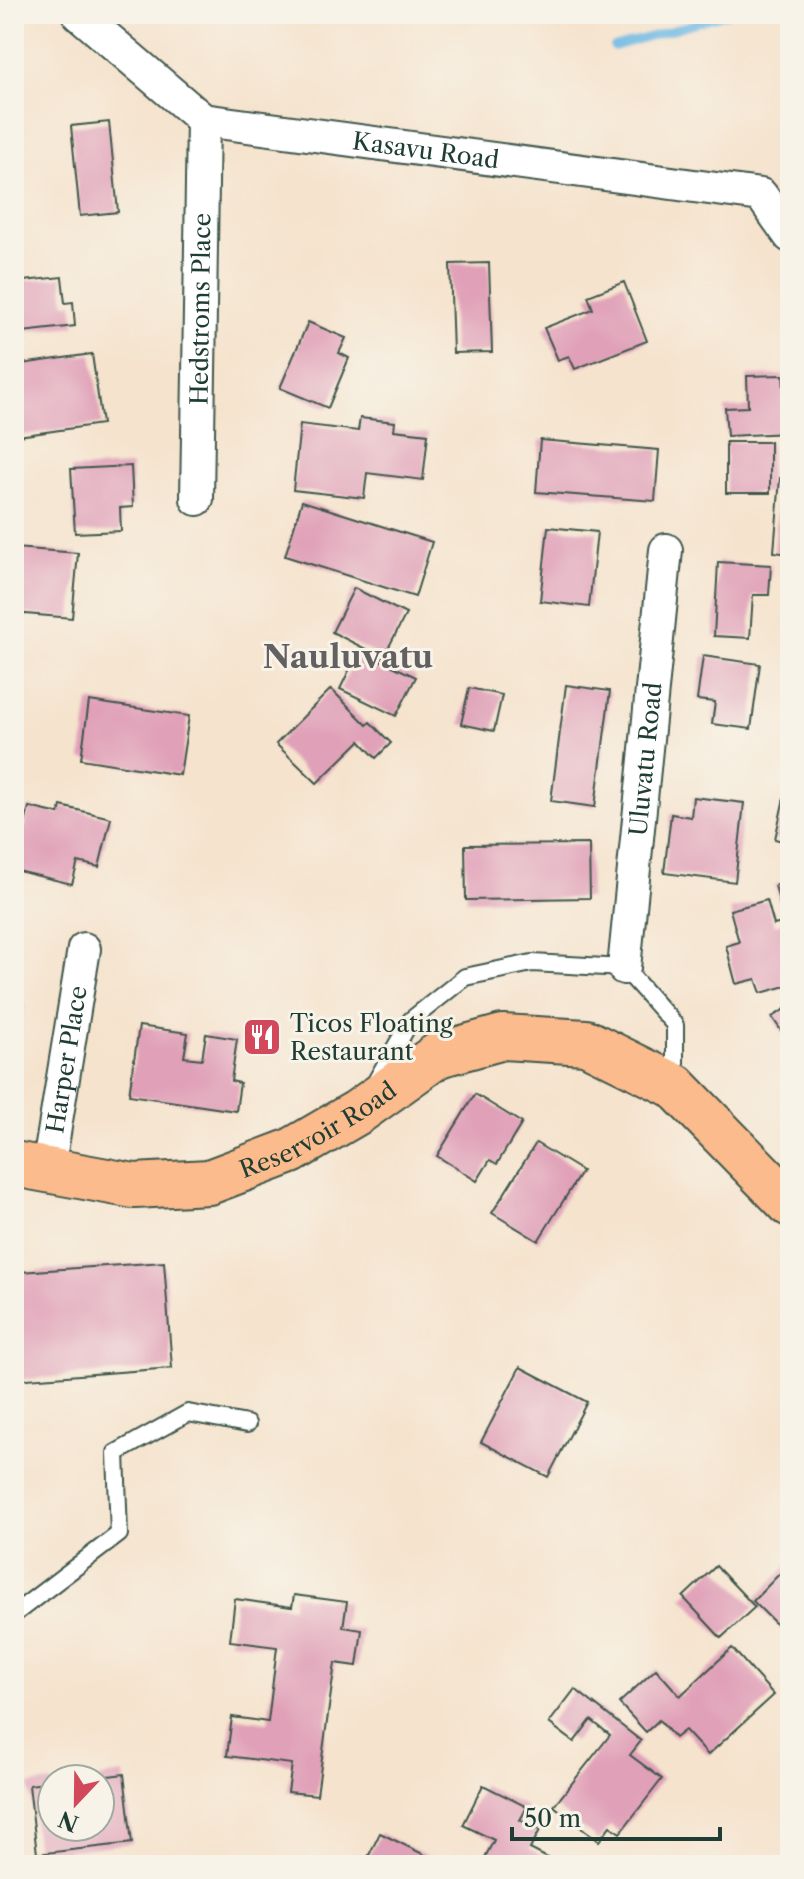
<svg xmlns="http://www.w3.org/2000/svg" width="804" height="1879" font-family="'Libre Caslon Text',serif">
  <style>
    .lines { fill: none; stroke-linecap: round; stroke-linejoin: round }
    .stream { stroke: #69b7e3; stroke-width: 8 }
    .building { fill: #e0a0b8 }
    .lane-casing { stroke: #3f564b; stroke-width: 20 }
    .street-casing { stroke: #3f564b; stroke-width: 36 }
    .highway-casing { stroke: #3f564b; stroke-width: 48 }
    .lane { stroke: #fff; stroke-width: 16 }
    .street { stroke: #fff; stroke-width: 32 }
    .highway { stroke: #fbbb8c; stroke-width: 44 }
    .labels { text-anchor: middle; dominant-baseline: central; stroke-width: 6; stroke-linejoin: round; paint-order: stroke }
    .street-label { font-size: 24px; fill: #1f3d34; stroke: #f7f3e8 }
    .poi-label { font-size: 24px; fill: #1f3d34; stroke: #f7f3e8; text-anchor: start }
    .district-label { font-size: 32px; font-weight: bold; fill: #636062; stroke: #f7f3e8 }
  </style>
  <rect width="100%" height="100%" fill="#f7f3e8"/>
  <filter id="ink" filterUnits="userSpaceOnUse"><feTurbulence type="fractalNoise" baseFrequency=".0125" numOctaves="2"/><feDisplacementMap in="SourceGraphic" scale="16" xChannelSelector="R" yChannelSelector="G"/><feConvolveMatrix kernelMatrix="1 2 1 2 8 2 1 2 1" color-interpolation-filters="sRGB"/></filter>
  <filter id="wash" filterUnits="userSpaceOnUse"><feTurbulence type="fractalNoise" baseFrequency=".006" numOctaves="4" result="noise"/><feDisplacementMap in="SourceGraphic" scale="32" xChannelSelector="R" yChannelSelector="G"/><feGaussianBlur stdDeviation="1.8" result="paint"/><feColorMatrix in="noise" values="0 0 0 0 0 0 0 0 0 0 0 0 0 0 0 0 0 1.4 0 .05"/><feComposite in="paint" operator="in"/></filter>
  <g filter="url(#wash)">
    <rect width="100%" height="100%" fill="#f5e3cd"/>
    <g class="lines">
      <!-- stream -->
      <path class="stream" d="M614,47L726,14"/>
    </g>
    <g id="blocks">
      <!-- building -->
      <g class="building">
        <path d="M109,122L118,212L80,216L71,126Z"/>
        <path d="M489,263L492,352L453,353L450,264Z"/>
        <path d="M62,277L65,303L73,302L75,326L14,333V282Z"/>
        <path d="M624,282L647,341L575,369L569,356L558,360L544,328L593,309L588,296Z"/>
        <path d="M308,322L346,338L339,353L349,358L328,408L280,388Z"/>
        <path d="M92,354L102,424L18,436L14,407V365Z"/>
        <path d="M783,375L787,433L727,436L725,408L748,407L747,376Z"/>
        <path d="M360,418L395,422L394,430L428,434L423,480L367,473L364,498L293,490L300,424L358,431Z"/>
        <path d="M540,440L659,450L655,501L536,492Z"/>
        <rect x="726" y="442" width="44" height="51"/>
        <path d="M131,466L133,507L120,508L121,531L75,533L71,469Z"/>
        <path d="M780,478L790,479V554L774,552Z"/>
        <path d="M302,501L432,542L415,597L285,556Z"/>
        <path d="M548,527L597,532L589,607L540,601Z"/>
        <path d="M14,548L78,553L72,618L14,613Z"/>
        <path d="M718,562L771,565L769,595H753L750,638L714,636Z"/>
        <path d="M354,588L406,614L383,658L332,632Z"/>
        <path d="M359,650L416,677L396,716L340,689Z"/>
        <path d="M703,656L760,664L751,729L712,724L715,702L697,700Z"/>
        <path d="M566,685L610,691L595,807L551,801Z"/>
        <path d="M469,688L502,695L494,731L461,724Z"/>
        <path d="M331,689L367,725L370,722L391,743L376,758L360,741L317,783L276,744Z"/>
        <path d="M89,701L189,716L180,775L81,759Z"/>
        <path d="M693,797L744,803L735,882L664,873L671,814L691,817Z"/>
        <path d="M784,798L790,800V843L775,839Z"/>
        <path d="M61,806L111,818L99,867L78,862L72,884L14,870L29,807L59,814Z"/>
        <path d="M589,844L590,898L466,900L465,845Z"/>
        <path d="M790,881V903L780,905L775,885Z"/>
        <path d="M767,900L774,925L790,921V985L761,993L756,979L736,984L726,946L739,942L730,910Z"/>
        <path d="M14,1003L24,1004L16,1061H14Z"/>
        <path d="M790,1006V1044L772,1017Z"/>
        <path d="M139,1026L188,1033L184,1057L202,1059L206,1034L237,1039L231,1081L240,1083L236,1111L129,1095Z"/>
        <path d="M475,1094L522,1123L497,1164L490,1160L477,1181L437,1156Z"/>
        <path d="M536,1143L582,1171L538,1241L492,1213Z"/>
        <path d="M164,1262L172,1368L14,1380V1293L21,1292L20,1272Z"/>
        <path d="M520,1367L587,1402L548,1477L481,1442Z"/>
        <path d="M790,1563V1638L753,1601Z"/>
        <path d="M716,1566L755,1607L721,1638L683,1597Z"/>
        <path d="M294,1595L347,1602L343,1627L362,1630L357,1666L335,1663L317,1795L288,1792L292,1764L227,1756L232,1717L268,1722L277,1647L230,1641L235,1599L292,1607Z"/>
        <path d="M732,1648L774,1695L708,1755L685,1730L675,1738L659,1720L646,1732L619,1703L656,1669L680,1696Z"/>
        <path d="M575,1689L641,1741L630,1755L662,1779L620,1833L610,1826L599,1841L554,1806L610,1735L591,1720L574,1742L549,1723Z"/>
        <path d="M124,1774L132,1843L37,1854L29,1785L52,1782V1827H100V1777Z"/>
        <path d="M483,1785L527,1807L520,1820L540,1830L530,1849L561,1865H481L494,1840L463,1825Z"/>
        <path d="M380,1833L431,1858L428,1865H364Z"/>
      </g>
    </g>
  </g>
  <g filter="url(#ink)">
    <use href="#blocks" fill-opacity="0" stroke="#3f564b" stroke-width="2"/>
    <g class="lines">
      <!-- lane casing -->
      <g class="lane-casing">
        <g id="lane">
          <path d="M375,1083L411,1020L465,977L532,963L624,968L675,1025V1083"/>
          <path d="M14,1614L119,1534L116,1453L188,1413L247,1424"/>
        </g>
      </g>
      <!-- street casing -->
      <g class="street-casing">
        <g id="street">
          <path id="s1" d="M79,14L203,120L761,195L790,236"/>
          <path id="s2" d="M197,499L203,120"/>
          <path id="s3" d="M624,968L666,550"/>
          <path id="s4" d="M48,1170L84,949"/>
        </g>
      </g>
      <!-- highway casing -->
      <g class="highway-casing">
        <g id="highway">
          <path id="s5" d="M14,1164L134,1186L209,1182L291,1151L358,1112L438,1055L503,1037L586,1042L675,1086L790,1204"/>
        </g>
      </g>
      <!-- lane -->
      <use href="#lane" class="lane"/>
      <!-- street -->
      <use href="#street" class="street"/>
      <!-- highway -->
      <use href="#highway" class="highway"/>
    </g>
  </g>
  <!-- icons -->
  <defs>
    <g id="restaurant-square" transform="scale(2)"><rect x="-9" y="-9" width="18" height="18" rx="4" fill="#d1495b" stroke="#f7f3e8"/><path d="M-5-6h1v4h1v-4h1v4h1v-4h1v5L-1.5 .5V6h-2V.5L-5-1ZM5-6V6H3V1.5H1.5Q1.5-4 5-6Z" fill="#fff"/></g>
  </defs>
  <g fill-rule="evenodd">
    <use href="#restaurant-square" x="262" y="1037"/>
  </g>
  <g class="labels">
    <!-- street labels -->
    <g class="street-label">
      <text stroke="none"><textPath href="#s1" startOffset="388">Kasavu Road</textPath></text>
      <text stroke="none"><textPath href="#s2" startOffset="190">Hedstroms Place</textPath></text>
      <text stroke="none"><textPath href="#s3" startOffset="210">Uluvatu Road</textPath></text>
      <text stroke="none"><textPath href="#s4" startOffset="112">Harper Place</textPath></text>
      <text stroke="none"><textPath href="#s5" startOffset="318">Reservoir Road</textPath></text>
    </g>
    <!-- poi labels -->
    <g class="poi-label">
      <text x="290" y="1023">Ticos Floating<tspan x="290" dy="28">Restaurant</tspan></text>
    </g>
    <!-- district labels -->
    <g class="district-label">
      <text x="348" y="656">Nauluvatu</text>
    </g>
  </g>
  <!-- margin -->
  <rect width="804" height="1879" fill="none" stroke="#f7f3e8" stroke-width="48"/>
  <!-- north arrow -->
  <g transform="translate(76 1803) rotate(202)"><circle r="38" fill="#f7f3e8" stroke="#a1aaa0" stroke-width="2"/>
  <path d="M0-6L14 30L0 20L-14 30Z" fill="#d1495b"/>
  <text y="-12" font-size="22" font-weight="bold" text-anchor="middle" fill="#1f3d34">N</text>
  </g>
  <!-- scale -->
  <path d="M512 1827v12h208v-12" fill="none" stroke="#1f3d34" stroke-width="4"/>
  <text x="524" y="1827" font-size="24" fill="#1f3d34" stroke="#f7f3e8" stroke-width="6" paint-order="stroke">50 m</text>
</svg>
